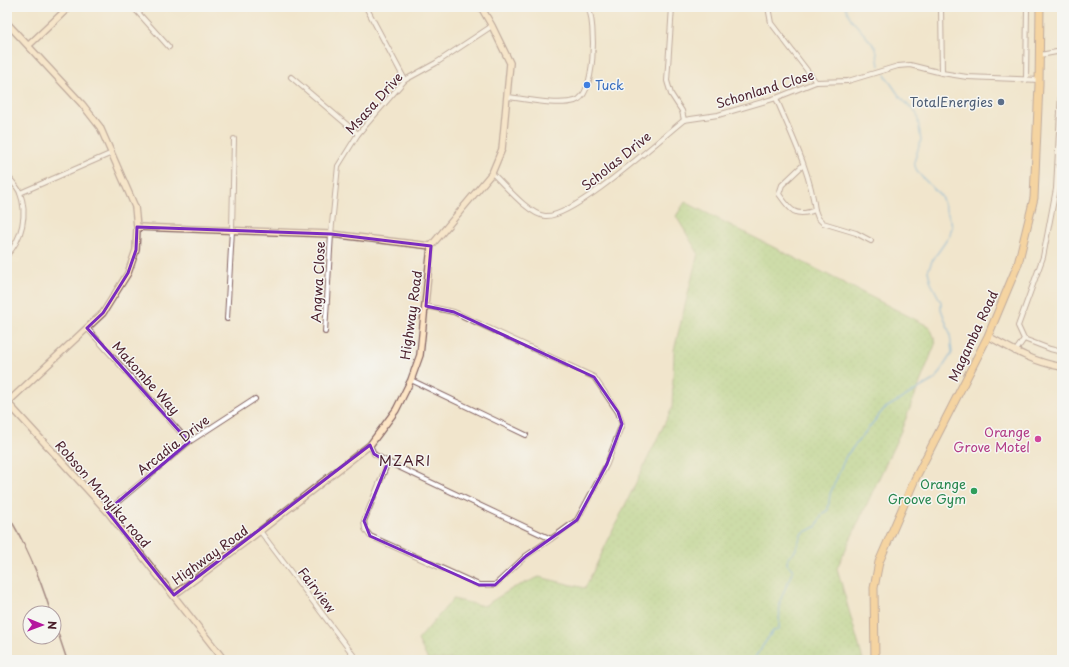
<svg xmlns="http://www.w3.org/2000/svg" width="1069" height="667" font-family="'Playpen Sans',sans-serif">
  <defs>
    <pattern id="grass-dots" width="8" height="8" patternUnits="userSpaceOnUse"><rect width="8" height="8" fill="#a3d07e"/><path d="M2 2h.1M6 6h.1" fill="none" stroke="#8eb26d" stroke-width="1.8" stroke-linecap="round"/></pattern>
  </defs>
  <rect width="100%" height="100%" fill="#f6f6f2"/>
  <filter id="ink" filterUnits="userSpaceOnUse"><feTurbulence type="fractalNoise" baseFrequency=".025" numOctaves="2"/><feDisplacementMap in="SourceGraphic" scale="8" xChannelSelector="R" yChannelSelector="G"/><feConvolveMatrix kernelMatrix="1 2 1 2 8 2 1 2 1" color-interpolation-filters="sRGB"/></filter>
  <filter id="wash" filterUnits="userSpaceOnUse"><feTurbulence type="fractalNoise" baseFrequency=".012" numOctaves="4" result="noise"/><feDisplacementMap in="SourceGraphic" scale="16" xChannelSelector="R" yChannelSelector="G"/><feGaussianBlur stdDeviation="0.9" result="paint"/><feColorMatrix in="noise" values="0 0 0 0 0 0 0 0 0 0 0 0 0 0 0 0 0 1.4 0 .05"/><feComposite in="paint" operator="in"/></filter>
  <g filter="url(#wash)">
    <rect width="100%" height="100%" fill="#f1e5cc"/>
    <polygon fill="url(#grass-dots)" stroke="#767854" points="685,202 930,327 936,342 901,431 837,568 863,660 428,660 418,640 453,599 484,606 513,588 539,577 585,588 672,408 674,350 698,253 676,216"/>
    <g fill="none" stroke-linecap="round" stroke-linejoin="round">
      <g stroke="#60a5d5" stroke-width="1.5">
        <polyline points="845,7 851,19 876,48 879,66"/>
        <polyline points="753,660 773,631 779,630 780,601 793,570 787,564 788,558 795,551 802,533 816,527 823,513 828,510 830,494 846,456 884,409 935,379 952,353 950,334 941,309 941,302 931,283 928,271 932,261 950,235 952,225 941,196 921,176 916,169 914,162 921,140 917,114 900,97 885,75"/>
      </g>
    </g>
  </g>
  <g filter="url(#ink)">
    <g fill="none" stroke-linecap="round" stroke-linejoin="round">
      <g stroke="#846463" stroke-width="6">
        <g id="street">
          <polyline points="133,7 169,47"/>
          <polyline points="366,7 405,80"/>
          <polyline points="672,7 667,81 671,94 682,111 684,120 718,115 776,98 816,82 848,81 898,66 910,65 942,73 967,77 1039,80"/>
          <polyline points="768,7 771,23 816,82"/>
          <polyline points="941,7 942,73"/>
          <polyline points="1040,55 1062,51"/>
          <polyline points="291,77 358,134"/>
          <polyline points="1026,80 1027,7"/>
          <path d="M508,97c18,2 49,9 67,4 21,-5 21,-78 13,-94"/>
          <path d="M776,98c15,36 34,73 39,112 -20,8 -25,0 -36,-16l3,-9 21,-20"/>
          <path d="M492,173c12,11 37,42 53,43 27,3 115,-77 139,-96"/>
          <path d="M7,175c4,6 11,12 13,18 8,21 2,46 -13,62"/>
          <polyline points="20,193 112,153"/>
          <polyline points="815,210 818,218 823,223 856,233 871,241"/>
          <polyline points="227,319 232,230 234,139"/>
          <polyline points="87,328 189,442"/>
          <polyline points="325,332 331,234 338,166 358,134 405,80 436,63 492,26"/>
          <polyline points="1024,339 1050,349 1062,352"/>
          <polyline points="1015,352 1024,339 1018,326 1043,257 1056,189 1062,73"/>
          <polyline points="411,380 526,435"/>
          <polyline points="370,445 374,454 388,462 551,539 577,520 607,464 622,424 618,412 594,377 454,312 426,306"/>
          <polyline points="388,462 364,521 365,529 370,536 479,585 495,585 526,556 551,539"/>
          <polyline points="107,511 189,442 255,399"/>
          <polyline points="260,531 357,660"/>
        </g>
      </g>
      <g stroke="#846463" stroke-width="8">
        <g id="secondary">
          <polyline points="7,23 82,104 100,127 135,207 137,227 136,250 128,273 103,313 7,403"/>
          <polyline points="29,45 69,7"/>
          <polyline points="137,227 331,234 431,246"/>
          <path d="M988,336c25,14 45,26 74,31"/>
          <polyline points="7,402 107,511 224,660"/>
          <polyline points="174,595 260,531 370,445 396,410 411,380 420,355 431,246 492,173 502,149 510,63 492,26 481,7"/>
        </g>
      </g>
      <g stroke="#846463" stroke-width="9">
        <polyline id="highway" points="875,660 874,588 879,562 915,479 988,336 1018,264 1034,198 1039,84 1040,7"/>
      </g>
      <use href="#street" stroke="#fff" stroke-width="4"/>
      <use href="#secondary" stroke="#fde5c5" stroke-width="5.5"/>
      <use href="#highway" stroke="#fabe6d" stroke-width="7"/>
      <g stroke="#4a1f2b" stroke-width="1.5">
        <path d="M7,514c20,31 33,64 44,99"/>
        <polyline points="54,621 67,660"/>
      </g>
    </g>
  </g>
  <path d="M0 0H1069V667H0ZM137,227l194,7 100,12 -5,60 28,6 140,65 24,35 4,12 -15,40 -30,56 -51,36 -31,29h-16l-109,-49 -6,-15 24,-59 -14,-8 -4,-9 -196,150 -67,-84 82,-69 -102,-114 16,-15 25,-40 8,-23z" fill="#f1e5cc" fill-opacity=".55" fill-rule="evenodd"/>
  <path fill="none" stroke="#7b2cbf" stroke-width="3" stroke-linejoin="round" d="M137,227l194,7 100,12 -5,60 28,6 140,65 24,35 4,12 -15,40 -30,56 -51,36 -31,29h-16l-109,-49 -6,-15 24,-59 -14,-8 -4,-9 -196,150 -67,-84 82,-69 -102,-114 16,-15 25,-40 8,-23z"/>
  <circle fill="#3f7fe0" stroke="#f6f6f2" stroke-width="1.5" cx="587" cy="85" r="4"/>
  <circle fill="#5c6f8a" stroke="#f6f6f2" stroke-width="1.5" cx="1001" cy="102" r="4"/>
  <circle fill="#d1479c" stroke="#f6f6f2" stroke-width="1.5" cx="1038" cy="439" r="4"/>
  <circle fill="#2e9e5b" stroke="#f6f6f2" stroke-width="1.5" cx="974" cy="491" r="4"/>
  <g text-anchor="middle" stroke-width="3" stroke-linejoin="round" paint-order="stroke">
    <g font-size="13" fill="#366cbe" stroke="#f6f6f2" text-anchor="start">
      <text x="595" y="90">Tuck</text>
    </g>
    <g font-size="13" fill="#4a1f2b" stroke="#f6f6f2">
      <text transform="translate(765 89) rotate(-17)" y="5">Schonland Close</text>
      <text transform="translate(374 103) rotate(-48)" y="5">Msasa Drive</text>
      <text transform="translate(616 161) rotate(-39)" y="5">Scholas Drive</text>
      <text transform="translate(318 282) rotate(-87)" y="5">Angwa Close</text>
      <text transform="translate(411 315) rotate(-82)" y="5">Highway Road</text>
      <text transform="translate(973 336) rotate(-65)" y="5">Magamba Road</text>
      <text transform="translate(146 378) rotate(48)" y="5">Makombe Way</text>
      <text transform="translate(173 445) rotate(-38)" y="5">Arcadia Drive</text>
      <text transform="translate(103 494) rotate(49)" y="5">Robson Manyika road</text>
      <text transform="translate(210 555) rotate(-36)" y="5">Highway Road</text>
      <text transform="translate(317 590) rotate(53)" y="5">Fairview</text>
    </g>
    <g font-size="13" fill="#4e5e75" stroke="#f6f6f2" text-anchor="end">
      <text x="993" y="107">TotalEnergies</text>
    </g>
    <g font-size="13" fill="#b23c85" stroke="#f6f6f2" text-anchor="end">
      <text x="1030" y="437">Orange<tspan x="1030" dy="15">Grove Motel</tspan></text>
    </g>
    <g font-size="13" fill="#27864d" stroke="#f6f6f2" text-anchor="end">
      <text x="966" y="489">Orange<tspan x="966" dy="15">Groove Gym</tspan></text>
    </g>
    <g font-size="14" letter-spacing="1" fill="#4a1f2b" stroke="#f6f6f2">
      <text x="405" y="466">MZARI</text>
    </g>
  </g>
  <rect width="1069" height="667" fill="none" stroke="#f6f6f2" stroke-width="24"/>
  <g transform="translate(42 625) rotate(91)"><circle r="19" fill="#f6f6f2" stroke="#b1a0a2"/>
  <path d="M0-3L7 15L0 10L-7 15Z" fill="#b5179e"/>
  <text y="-6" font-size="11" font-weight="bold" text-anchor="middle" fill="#4a1f2b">N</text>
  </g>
</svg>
